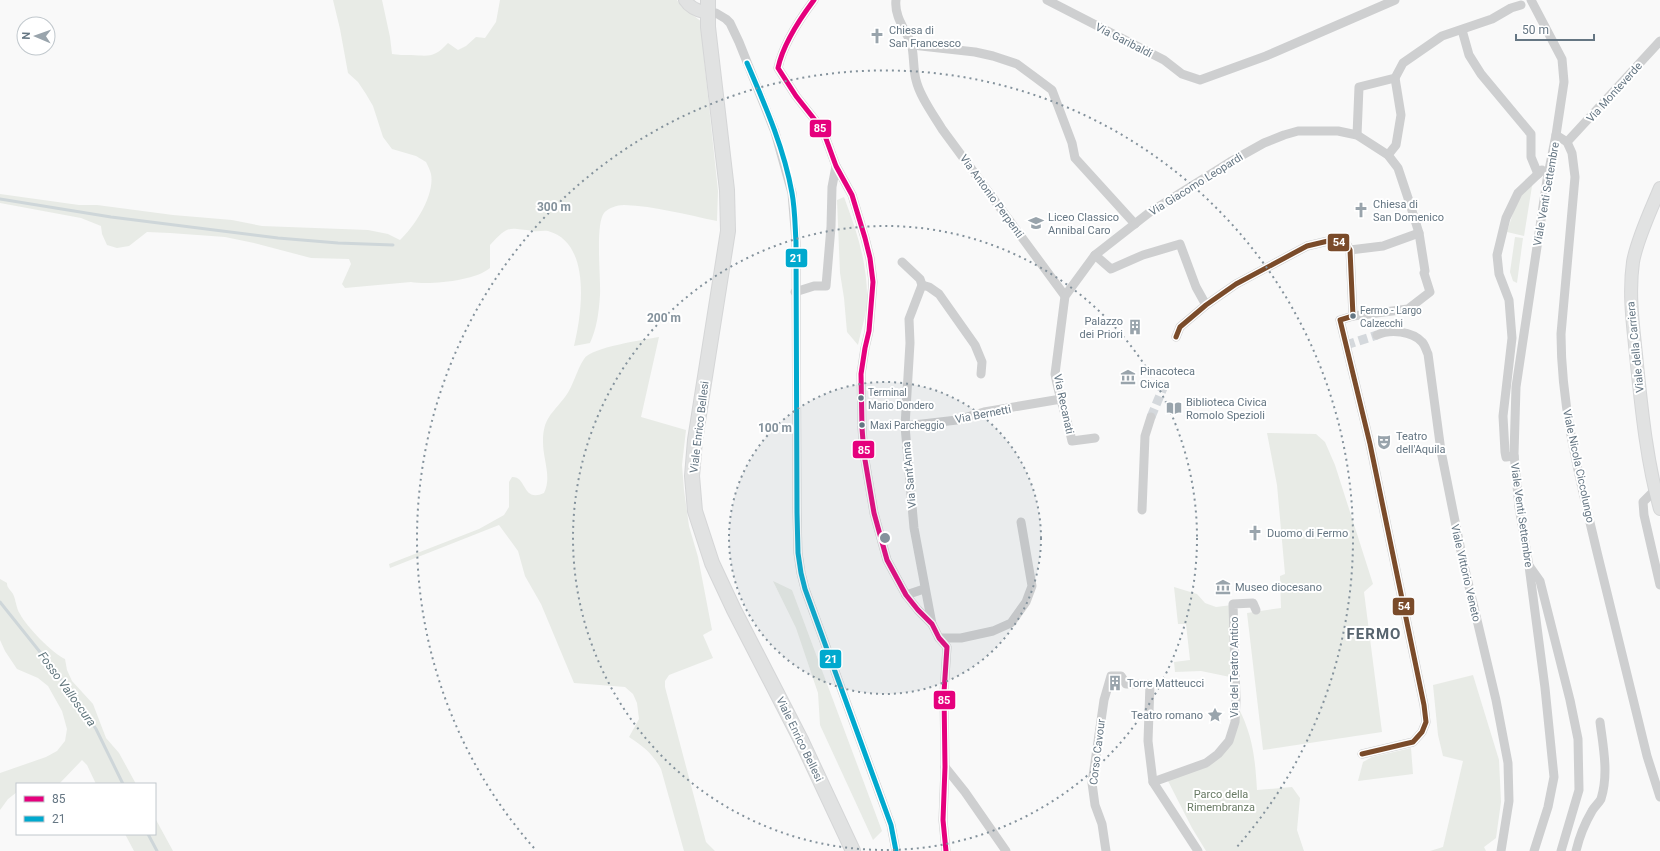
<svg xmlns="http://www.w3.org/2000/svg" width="1660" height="851" font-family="Roboto,sans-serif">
  <rect width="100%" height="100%" fill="#f9f9f9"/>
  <g fill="#e8ebe6">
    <path d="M333,0h49l8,37 2,17c6,1 12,1 19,1 18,1 23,3 37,-12l10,7 8,-4 10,-9 9,1 11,-16 4,-22h177l5,7 20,15 2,37 14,132 -1,30c-30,-6 -62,-15 -93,-16 -7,0 -16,3 -20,8 -9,12 -3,65 -4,82 -1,16 -3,33 -10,48l-16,3c8,-33 18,-103 -26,-115 -5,-1 -10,1 -15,0 -26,-3 -24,-6 -43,14v23c-15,13 -60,17 -79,14l-66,6 -3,-4 9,-20 -2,-5 -38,-1 -57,-15 -29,-6 -55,-4 -23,-1 -18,14 -12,2 -10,-3 -5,-11 -1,-8 -20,-8 -81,-15v-9l79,11h18l76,10 59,5 30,6 106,4 20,4 12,6c15,-14 35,-45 31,-66 -1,-4 -3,-8 -5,-12l-10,-6 -24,-7 -9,-12 -10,-31 -7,-12 -8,-12 -10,-9 -8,-44z"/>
    <polygon points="1533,180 1524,236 1507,232 1519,194"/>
    <path d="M844,197c13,35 24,67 23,105 -1,14 -6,29 -9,43l-11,-13 -3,-34 -4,-25 -3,-73z"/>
    <polygon points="1515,237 1523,238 1517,283 1513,281 1510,272"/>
    <path d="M659,337l-18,80 45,13 -4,35 2,25 5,36 9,31 14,73 -9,5 10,23 -44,17 -4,6v6l41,155 9,9h-31l-23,-82c-8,-15 -18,-23 -32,-32l10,-18 -2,-16 -4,-9 -8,-7 -51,-4 -33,-79 -16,-28 -7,-25 -19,-26 -109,43 -1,-4 90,-35 25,-14 5,-8v-25l3,-5c15,-1 10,26 32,16 8,-16 -1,-33 -1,-51 0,-24 9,-28 22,-45 9,-12 11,-26 19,-38 7,-12 60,-19 75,-22z"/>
    <polygon points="1267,433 1316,434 1325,442 1335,465 1373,584 1364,592 1382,732 1263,750 1247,613 1281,608 1280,576 1285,574 1277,485"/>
    <path d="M0,579l7,4c0,5 3,6 6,11 3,6 3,14 7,20 6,12 33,40 45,45l2,11 5,11 21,23 13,34 13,15 17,31h-40l-9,-19 -5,-5 -23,24h-42v8l-9,7 -8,11v-37l46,-16 11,-6 8,-10 2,-12 -5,-18 -14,-25 -10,-8 -21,-9 -12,-18 -5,-11z"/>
    <polygon points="773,581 792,590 882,831 873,840 820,725 818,693 796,628"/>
    <polygon points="1174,587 1197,594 1205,603 1216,607 1232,605 1235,678 1201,671 1175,672 1174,662 1190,660 1186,624 1178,624"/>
    <polygon points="1473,675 1499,760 1501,802 1496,838 1484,847 1486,851 1430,851 1443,847 1463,761 1443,756 1438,735 1433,685"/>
    <path d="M1238,707c15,29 17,51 19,83l35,-3 8,11 -3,32 7,21h-98l-14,-23 -24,-47 51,-26z"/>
    <polygon points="1411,748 1413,774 1358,781 1363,762 1372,757"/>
    <polygon points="155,818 173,851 134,851 125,834 155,834"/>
  </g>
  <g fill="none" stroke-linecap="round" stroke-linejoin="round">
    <g stroke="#ced6d9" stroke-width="3">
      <polyline points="0,199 111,217 278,238 338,243 393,245"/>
      <polyline points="0,602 56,672 96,729 123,784"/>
      <polyline points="148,834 157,851"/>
    </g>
    <g stroke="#d4d8dc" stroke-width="9" stroke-dasharray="9 4.5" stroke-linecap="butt">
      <polyline points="1346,345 1377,335"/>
      <polyline points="1151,417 1163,388"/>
    </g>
    <g stroke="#d5d6d7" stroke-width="14">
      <g id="secondary">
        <path d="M685,0c5,8 13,11 22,13"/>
        <path d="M1660,188c-9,22 -23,51 -27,74 -5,35 1,69 4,103 5,48 10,97 23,144"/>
      </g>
    </g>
    <g stroke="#d5d6d7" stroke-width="16">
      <polyline id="primary" points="708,0 708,27 727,190 728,231 695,440 692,476 695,511 712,563 734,610 801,740 853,851"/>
    </g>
    <g stroke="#cecfd0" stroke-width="9">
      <path d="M814,0c-15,20 -31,44 -36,68l18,28 19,24 10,16 11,30 16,29 13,43 5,20 3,24 -4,49 -4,17 -4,26 1,54 2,26 10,59 13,47 19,35 12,15 14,14 7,14 8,9 -3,45 1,75 -2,53 3,31"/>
      <path d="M896,0c-2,16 9,29 15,43 3,7 2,27 5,37 4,17 17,34 26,49l123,167"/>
      <polyline points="1047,0 1164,60 1182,74 1200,80 1266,56 1395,0"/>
      <polyline points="1531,0 1562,59 1564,82 1556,135 1547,180 1516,387 1514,454 1519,507 1529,566 1545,688 1554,777 1548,807 1534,851"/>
      <polyline points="716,13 726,19 730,23 739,42 775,132 792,193 796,242 797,513 798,553 801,573 805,589 891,825 896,851"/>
      <polyline points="1462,30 1469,55 1481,74 1531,134 1531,157 1538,174 1542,170"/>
      <polyline points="912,45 975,52 993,56 1017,64 1036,78 1052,90 1072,143 1075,158 1135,224"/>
      <polyline points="1357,135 1359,87 1395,78 1403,63 1442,36 1492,19 1511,8 1521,5"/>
      <path d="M1556,135l11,7 5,11 3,24 -14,157c0,74 19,146 36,218 17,68 33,136 50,204l13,41"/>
      <polyline points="1567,142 1660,41"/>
      <polyline points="1388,155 1396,145 1401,115 1395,78"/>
      <polyline points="1350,250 1383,246 1419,233"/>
      <polyline points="1095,255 1111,269 1143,255 1180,244 1196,287 1206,305"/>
      <polyline points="902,262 920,279 922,285 909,319 910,343 905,426 914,528 932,624"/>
      <polyline points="922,285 929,287 939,294 975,345 982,362 981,374"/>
      <polyline points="795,292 814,286 826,286 831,227 832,187 836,166"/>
      <path d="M1377,335c13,-6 35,-4 45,7 3,3 4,8 6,12l13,97 22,110 33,139 12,63 1,38 -8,50"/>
      <polyline points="1176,337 1180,327 1206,305 1236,284 1307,246 1328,241 1346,243 1350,250 1353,316 1340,320 1370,444 1424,705 1426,722 1422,732 1413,742 1362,754"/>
      <polyline points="905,426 957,420 984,412 1061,399"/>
      <path d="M1095,438l-23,3c-5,-23 -13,-44 -17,-67l10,-78 30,-41 55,-43 80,-50 34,-19 20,-8 14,-4h40l19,4 31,20 10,13 11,33 10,32 6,38 -1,2 6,19 -22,17 -55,7"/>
      <polyline points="1514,456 1506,457 1505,452 1503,416 1512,338 1509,300 1499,274 1497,255 1506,218 1518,193 1538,174"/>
      <polyline points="1655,490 1643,502 1644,515 1660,585"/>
      <polyline points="1142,510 1145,436 1151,417"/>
      <polyline points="1530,567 1540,581 1570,700 1578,739 1579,790 1561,851"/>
      <polyline points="906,595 924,589"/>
      <polyline points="939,638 961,638 993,631 1011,623 1026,602 1032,586 1021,522"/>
      <polyline points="945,767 965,792 1006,851"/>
      <polyline points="1153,782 1206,763 1218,754 1229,741 1235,722 1236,700 1233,604 1253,603 1256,610"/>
      <polyline points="1106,851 1102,824 1095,805 1092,783 1104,700 1111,676 1121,676 1126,684 1150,684 1148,741 1153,782 1198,851"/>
      <path d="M1576,851c3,-13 9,-28 16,-40 2,-4 7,-8 9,-12 8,-25 2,-53 -1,-77"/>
    </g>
    <use href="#secondary" stroke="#e1e2e2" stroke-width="12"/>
    <use href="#primary" stroke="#e1e2e2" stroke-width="14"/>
    <g stroke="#fff" stroke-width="8">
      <path id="bus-1" d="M814,0c-15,20 -31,44 -36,68l18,28 19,24 10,16 11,30 16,29 13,43 5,20 3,24 -4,49 -4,17 -4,26 1,54 2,26 10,59 13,47 19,35 12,15 14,14 7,14 8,9 -3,45 1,75 -2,53 3,31"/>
    </g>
    <g stroke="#fff" stroke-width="8">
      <path id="bus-2" d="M747,63c18,42 37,85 45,130 3,16 3,33 4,49l1,271 1,40 3,20 4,16 86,236 5,26"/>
    </g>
    <g stroke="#fff" stroke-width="8">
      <polyline id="bus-3" points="1176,337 1180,327 1206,305 1236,284 1307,246 1328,241 1346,243 1350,250 1353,316 1340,320 1370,444 1424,705 1426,722 1422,732 1413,742 1362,754"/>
    </g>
    <use href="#bus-1" stroke="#e5007d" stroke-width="5"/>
    <use href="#bus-2" stroke="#00a9ce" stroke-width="5"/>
    <use href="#bus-3" stroke="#7a4b2a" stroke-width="5"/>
  </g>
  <circle cx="885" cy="538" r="156" fill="#84929c" fill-opacity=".12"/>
  <g fill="none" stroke="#84929c" stroke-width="2" stroke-dasharray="2 4">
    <circle cx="885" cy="538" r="156"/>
    <circle cx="885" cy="538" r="312"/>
    <path d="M534 848A468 468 0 1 1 1236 848"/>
  </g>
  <defs>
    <g id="church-bare" transform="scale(1.2)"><path d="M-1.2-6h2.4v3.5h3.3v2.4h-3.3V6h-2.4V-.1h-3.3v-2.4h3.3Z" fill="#99a4ac" stroke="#fff" stroke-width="2.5" paint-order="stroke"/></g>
    <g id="school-bare" transform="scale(1.2)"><path d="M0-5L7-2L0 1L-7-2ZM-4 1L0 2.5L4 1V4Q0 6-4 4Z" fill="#99a4ac" stroke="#fff" stroke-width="2.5" paint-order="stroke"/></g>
    <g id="building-bare" transform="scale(1.2)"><path d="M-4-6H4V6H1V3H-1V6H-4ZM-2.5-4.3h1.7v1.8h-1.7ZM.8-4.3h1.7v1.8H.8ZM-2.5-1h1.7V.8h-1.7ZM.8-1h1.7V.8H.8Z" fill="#99a4ac" stroke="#fff" stroke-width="2.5" paint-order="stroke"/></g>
    <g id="museum-bare" transform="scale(1.2)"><path d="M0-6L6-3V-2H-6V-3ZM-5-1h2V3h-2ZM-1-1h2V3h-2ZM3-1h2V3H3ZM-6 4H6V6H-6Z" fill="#99a4ac" stroke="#fff" stroke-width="2.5" paint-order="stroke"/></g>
    <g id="library-bare" transform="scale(1.2)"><path d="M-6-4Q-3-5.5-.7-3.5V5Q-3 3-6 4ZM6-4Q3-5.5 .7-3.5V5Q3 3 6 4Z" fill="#99a4ac" stroke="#fff" stroke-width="2.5" paint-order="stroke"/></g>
    <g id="theatre-bare" transform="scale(1.2)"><path d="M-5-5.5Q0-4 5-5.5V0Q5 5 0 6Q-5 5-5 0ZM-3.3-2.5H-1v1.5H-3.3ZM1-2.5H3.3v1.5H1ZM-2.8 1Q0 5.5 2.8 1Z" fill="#99a4ac" stroke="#fff" stroke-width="2.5" paint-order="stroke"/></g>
    <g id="sight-bare" transform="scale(1.2)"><path d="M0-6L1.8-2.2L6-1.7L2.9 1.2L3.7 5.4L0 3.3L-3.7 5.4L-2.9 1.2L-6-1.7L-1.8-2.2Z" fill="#99a4ac" stroke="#fff" stroke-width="2.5" paint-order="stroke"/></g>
  </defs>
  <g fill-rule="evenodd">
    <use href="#church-bare" x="877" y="36"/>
    <use href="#church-bare" x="1361" y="210"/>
    <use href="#school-bare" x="1036" y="223"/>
    <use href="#building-bare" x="1135" y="327"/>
    <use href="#museum-bare" x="1128" y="377"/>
    <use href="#library-bare" x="1174" y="408"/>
    <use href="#theatre-bare" x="1384" y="442"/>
    <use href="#church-bare" x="1255" y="533"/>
    <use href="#museum-bare" x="1223" y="587"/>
    <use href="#building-bare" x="1115" y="683"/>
    <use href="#sight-bare" x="1215" y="715"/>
  </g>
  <g fill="#657683" stroke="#fff" stroke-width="1.5">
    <circle cx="1353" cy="316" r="3.5"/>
    <circle cx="861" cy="398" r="3.5"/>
    <circle cx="862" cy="425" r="3.5"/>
  </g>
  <g text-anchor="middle" stroke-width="4" stroke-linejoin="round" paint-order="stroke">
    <g font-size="10" fill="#657683" stroke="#fff" text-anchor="start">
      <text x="1360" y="314">Fermo - Largo<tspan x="1360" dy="13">Calzecchi</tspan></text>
      <text x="868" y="396">Terminal<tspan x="868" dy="13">Mario Dondero</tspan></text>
      <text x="870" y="429">Maxi Parcheggio</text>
    </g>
    <g font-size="11" fill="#657683" stroke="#fff" text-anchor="start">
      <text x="889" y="34">Chiesa di<tspan x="889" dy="13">San Francesco</tspan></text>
      <text x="1373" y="208">Chiesa di<tspan x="1373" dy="13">San Domenico</tspan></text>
      <text x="1048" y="221">Liceo Classico<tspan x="1048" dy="13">Annibal Caro</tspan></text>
      <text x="1123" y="325" text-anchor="end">Palazzo<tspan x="1123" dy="13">dei Priori</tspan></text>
      <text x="1140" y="375">Pinacoteca<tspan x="1140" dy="13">Civica</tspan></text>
      <text x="1186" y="406">Biblioteca Civica<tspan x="1186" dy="13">Romolo Spezioli</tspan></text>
      <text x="1396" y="440">Teatro<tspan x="1396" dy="13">dell'Aquila</tspan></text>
      <text x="1267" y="537">Duomo di Fermo</text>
      <text x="1235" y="591">Museo diocesano</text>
      <text x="1127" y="687">Torre Matteucci</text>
      <text x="1203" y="719" text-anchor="end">Teatro romano</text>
    </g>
    <g font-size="11" fill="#657683" stroke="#fff">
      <text transform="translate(1124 40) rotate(27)" y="4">Via Garibaldi</text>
      <text transform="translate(1614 92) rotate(-48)" y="4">Via Monteverde</text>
      <text transform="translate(1196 184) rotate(-32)" y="4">Via Giacomo Leopardi</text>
      <text transform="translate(1546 194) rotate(-80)" y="4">Viale Venti Settembre</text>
      <text transform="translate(992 196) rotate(54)" y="4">Via Antonio Perpenti</text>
      <text transform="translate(1635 347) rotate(-96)" y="4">Viale della Carriera</text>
      <text transform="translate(1064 404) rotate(78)" y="4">Via Recanati</text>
      <text transform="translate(983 414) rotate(-11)" y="4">Via Bernetti</text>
      <text transform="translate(699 427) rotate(-83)" y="4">Viale Enrico Bellesi</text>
      <text transform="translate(1579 466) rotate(78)" y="4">Viale Nicola Ciccolungo</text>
      <text transform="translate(909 475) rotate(-95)" y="4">Via Sant'Anna</text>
      <text transform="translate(1522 515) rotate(82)" y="4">Viale Venti Settembre</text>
      <text transform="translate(1466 573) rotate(77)" y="4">Viale Vittorio Veneto</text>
      <text transform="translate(1234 667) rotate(-90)" y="4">Via del Teatro Antico</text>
      <text transform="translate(800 739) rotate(64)" y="4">Viale Enrico Bellesi</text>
      <text transform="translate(1097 752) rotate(-83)" y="4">Corso Cavour</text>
    </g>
    <g font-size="11" fill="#687a64" stroke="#fff">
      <text x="1221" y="798">Parco della<tspan x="1221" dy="13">Rimembranza</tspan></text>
    </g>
    <g font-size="12" font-style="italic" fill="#60757c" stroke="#fff">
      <text transform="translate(67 689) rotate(54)" y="4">Fosso Valloscura</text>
    </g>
    <g font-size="15" font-weight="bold" letter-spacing="1" fill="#57646e" stroke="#fff">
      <text x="1374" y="639">FERMO</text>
    </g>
  </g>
  <circle cx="885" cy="538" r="6" fill="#84929c" stroke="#fff" stroke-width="2"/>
  <g font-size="12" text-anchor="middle" font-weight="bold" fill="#84929c" stroke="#fff" stroke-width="4" stroke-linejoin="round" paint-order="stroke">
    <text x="554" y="211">300 m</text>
    <text x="664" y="322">200 m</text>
    <text x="775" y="432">100 m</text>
  </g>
  <g stroke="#fff" stroke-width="1.5">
    <rect x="809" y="119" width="23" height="19" rx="4" fill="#e5007d"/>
    <rect x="1327" y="233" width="23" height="19" rx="4" fill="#7a4b2a"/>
    <rect x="785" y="248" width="23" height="20" rx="4" fill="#00a9ce"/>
    <rect x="852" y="440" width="23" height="19" rx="4" fill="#e5007d"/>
    <rect x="1392" y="597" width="23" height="19" rx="4" fill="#7a4b2a"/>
    <rect x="819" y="649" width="23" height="20" rx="4" fill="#00a9ce"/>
    <rect x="933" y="690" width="23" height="20" rx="4" fill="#e5007d"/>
  </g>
  <g font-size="11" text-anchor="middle" font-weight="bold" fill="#fff">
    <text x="820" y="132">85</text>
    <text x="1339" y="246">54</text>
    <text x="796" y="262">21</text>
    <text x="864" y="454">85</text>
    <text x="1404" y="610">54</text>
    <text x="831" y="663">21</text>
    <text x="944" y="704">85</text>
  </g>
  <rect x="16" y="783" width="140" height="52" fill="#ffffff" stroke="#c1c8cd"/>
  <rect x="24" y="796" width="20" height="6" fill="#e5007d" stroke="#c1c8cd"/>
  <text x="52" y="803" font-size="12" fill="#657683">85</text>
  <rect x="24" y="816" width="20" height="6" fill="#00a9ce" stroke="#c1c8cd"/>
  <text x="52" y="823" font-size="12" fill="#657683">21</text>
  <g transform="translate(36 36) rotate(272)"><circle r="19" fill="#ffffff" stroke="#c1c8cd"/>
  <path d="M0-3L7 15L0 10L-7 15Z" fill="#99a4ac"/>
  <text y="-6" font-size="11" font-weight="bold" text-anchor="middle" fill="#657683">N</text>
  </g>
  <path d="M1516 34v6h78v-6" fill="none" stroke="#657683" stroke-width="2"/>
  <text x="1522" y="34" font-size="12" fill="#657683" stroke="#ffffff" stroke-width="3" paint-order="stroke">50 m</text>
</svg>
